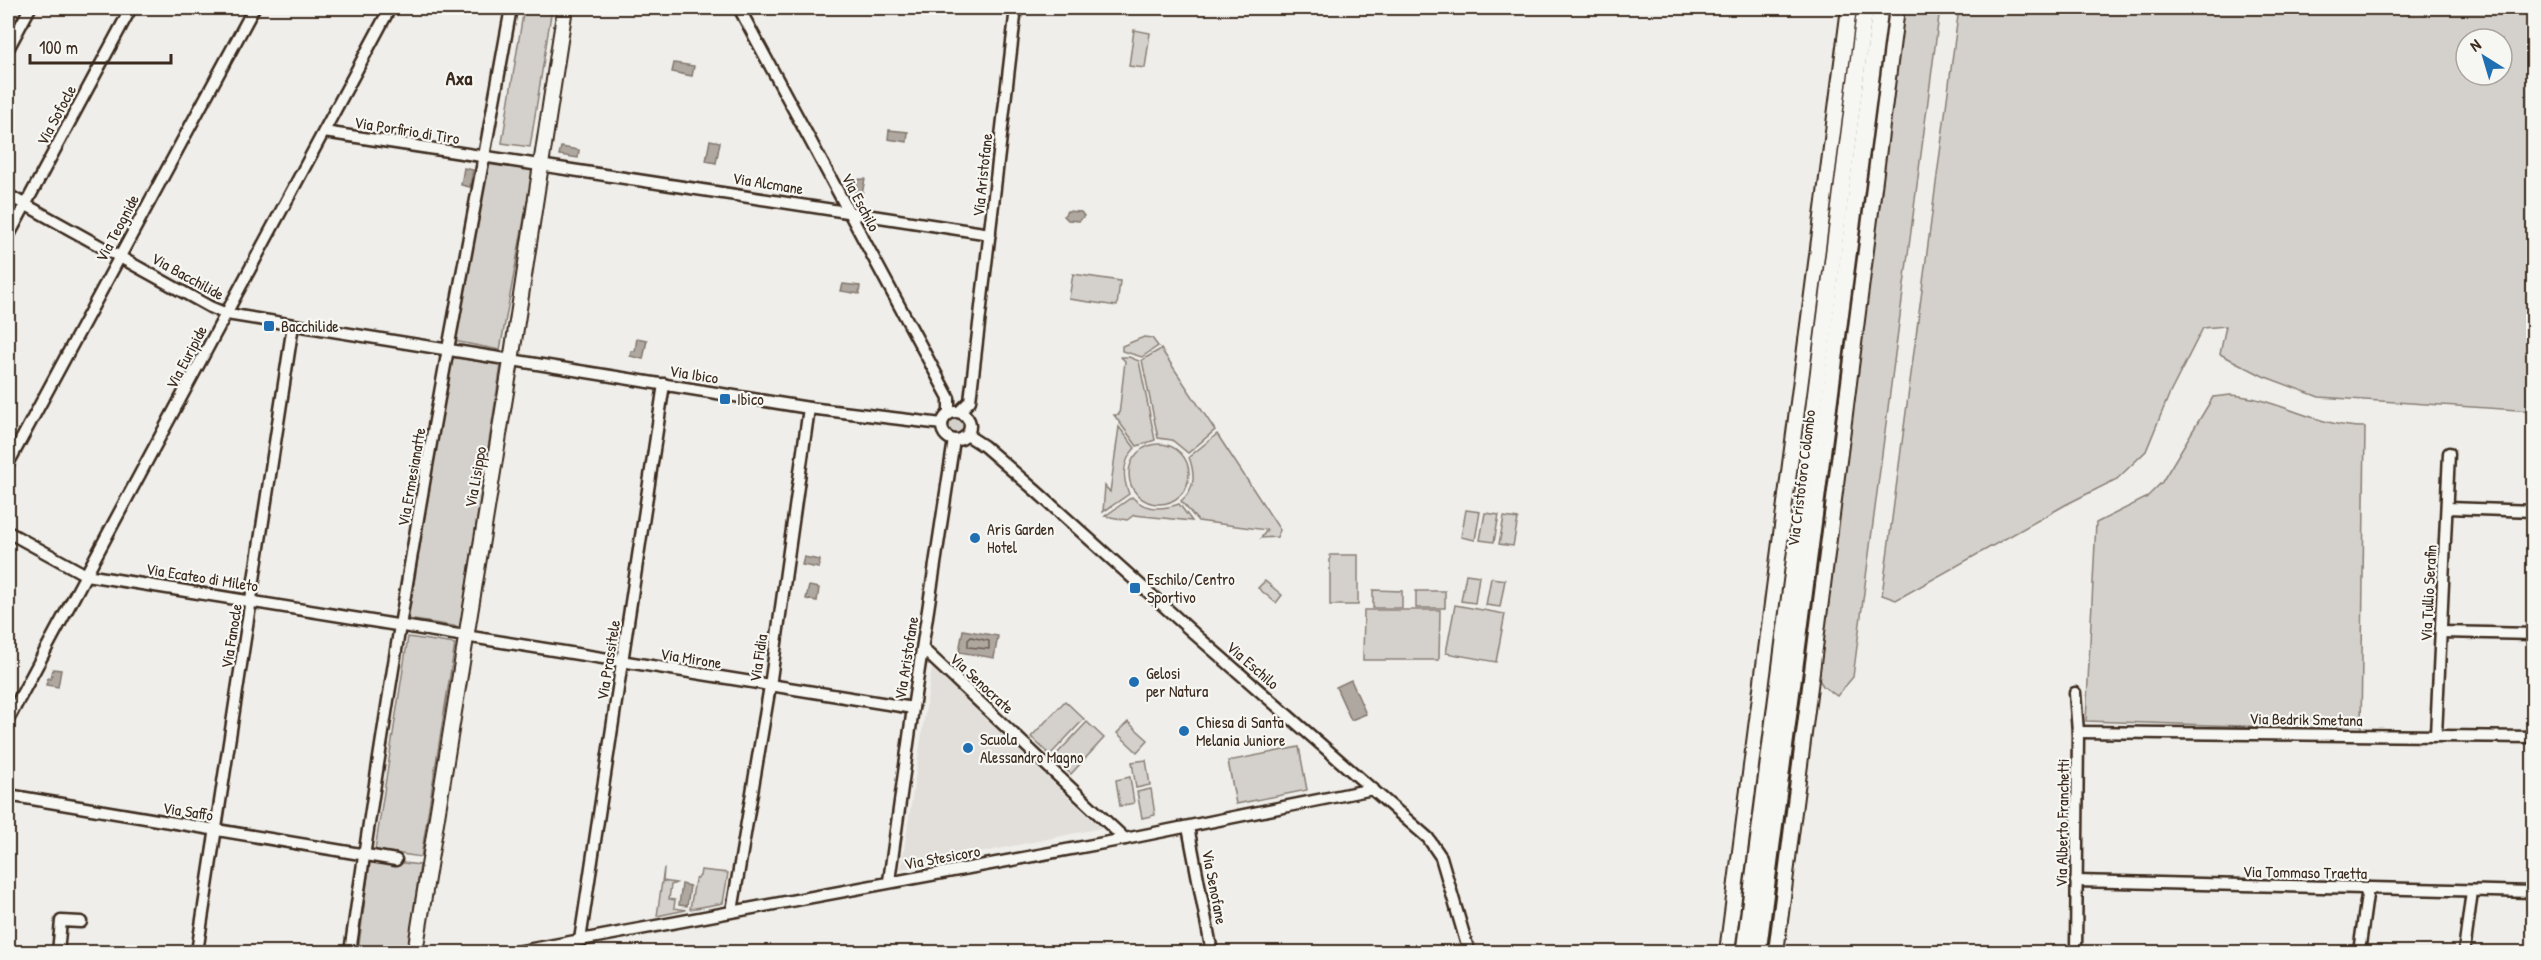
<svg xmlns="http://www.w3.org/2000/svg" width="2541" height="960" font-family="'Patrick Hand',sans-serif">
  <rect width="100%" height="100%" fill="#efeeea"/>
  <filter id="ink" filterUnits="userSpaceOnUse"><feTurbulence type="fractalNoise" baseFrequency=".0167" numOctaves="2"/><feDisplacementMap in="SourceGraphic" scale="12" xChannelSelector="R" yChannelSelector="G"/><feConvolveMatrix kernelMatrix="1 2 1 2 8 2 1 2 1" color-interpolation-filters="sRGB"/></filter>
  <g filter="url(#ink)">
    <polygon fill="#e2dfdb" points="932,668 1101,828 901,869"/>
    <g fill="#d4d1cc" stroke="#887e75" stroke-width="1.5" fill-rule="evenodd">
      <polygon points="524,8 552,8 530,147 502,143"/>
      <polygon points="1904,8 1940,8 1853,677 1837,696 1823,686 1816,675"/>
      <path d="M1959,8h574v403l-214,-14 -56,-21 -43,-22 6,-28 -23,2 -34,67 -23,56 -29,28 -50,25 -171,96 -14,-5zM2466,39h36v36h-36z"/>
      <polygon points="1134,30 1150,33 1145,68 1129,66"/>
      <polygon points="488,162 533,170 500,350 454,341"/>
      <polygon points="1073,274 1120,281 1117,306 1069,299"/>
      <polygon points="1144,337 1152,338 1158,346 1142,357 1122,351 1122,346"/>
      <polygon points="1161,349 1215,430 1188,453 1172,440 1158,438 1142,360"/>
      <polygon points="450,357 501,365 460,627 408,619"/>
      <polygon points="1121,357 1129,357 1139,361 1155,440 1137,446 1114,415 1119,415 1125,361"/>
      <path d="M2231,395c46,3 88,33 134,32l-4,303 -275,-9 10,-198 50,-25 16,-16 51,-85z"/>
      <circle cx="956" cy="427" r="10"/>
      <path d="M1119,427l16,21c-13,14 -13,29 -6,46l-26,18 2,-26 5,6z"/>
      <path d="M1217,434l63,96 -3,7 -16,1 6,-8 -69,-9 -17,-20c15,-13 14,-27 8,-44z"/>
      <circle cx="1159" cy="474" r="30"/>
      <path d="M1132,497c13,14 30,13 47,7l13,17 -58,-6 -7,5 -22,-4z"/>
      <polygon points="1466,510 1480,512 1475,540 1461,537"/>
      <polygon points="1485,513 1499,515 1494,542 1480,540"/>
      <polygon points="1504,517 1518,519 1513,546 1499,544"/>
      <rect x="1330" y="555" width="28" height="50"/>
      <polygon points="1466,574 1479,576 1475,603 1461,601"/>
      <polygon points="1491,578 1505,580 1500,607 1486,605"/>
      <polygon points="1265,581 1282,595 1276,603 1258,588"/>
      <polygon points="1373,590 1402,591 1402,608 1373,608"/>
      <rect x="1416" y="591" width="29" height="17"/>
      <polygon points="1455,605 1505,614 1496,662 1446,653"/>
      <polygon points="1364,610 1440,610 1439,660 1363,660"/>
      <polygon points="408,637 455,644 421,857 375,850"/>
      <polygon points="1065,701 1084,719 1050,755 1031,737"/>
      <polygon points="1087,722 1104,738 1071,774 1053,758"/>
      <polygon points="1128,722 1148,740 1137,752 1117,733"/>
      <polygon points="1299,747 1307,790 1236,804 1228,761"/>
      <polygon points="1146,760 1150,785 1136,788 1132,762"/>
      <polygon points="1130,777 1134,803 1120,806 1116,780"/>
      <polygon points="1151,789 1155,815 1142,818 1137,792"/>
      <polygon points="370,859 420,865 408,952 358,952"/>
      <polygon points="664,868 663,881 676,883 671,885 669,899 675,900 674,908 686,910 657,916"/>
      <polygon points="701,870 728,873 723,903 690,909 695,880 700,876"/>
    </g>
    <g fill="#afa8a1" stroke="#81766d" stroke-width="1.5">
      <polygon points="674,63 694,66 692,76 672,72"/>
      <polygon points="889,130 908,132 907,142 888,139"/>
      <polygon points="710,140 720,142 716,163 706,161"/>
      <polygon points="561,147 579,150 578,158 559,155"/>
      <polygon points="464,168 473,170 470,187 461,185"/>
      <polygon points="865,179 862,194 856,194 850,180"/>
      <polygon points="1067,211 1081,212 1084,216 1079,221 1068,220 1064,216"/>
      <polygon points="843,284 860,286 859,294 841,291"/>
      <polygon points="637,338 647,340 643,359 630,356 631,351 635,351"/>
      <polygon points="804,557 820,560 819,568 802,565"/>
      <polygon points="809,586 819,588 817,601 806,599"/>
      <polygon points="963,630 998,636 994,658 959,652"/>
      <polygon points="53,669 61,670 58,687 46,685 48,678 51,679"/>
      <polygon points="1351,680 1366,714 1351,720 1336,687"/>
      <polygon points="682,884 690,886 687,906 679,905"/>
    </g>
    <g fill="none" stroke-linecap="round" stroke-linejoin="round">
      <polygon stroke="#695c52" stroke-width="1.5" points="971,637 989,641 989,649 968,647 968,640"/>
      <g stroke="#3b2a1e" stroke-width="15">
        <g id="street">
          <polyline points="739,8 949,398 949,413"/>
          <polyline points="8,49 30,8"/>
          <polyline points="324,132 990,234"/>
          <polyline points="8,195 210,307 227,314 809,408 942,424"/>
          <polyline points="8,237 131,8"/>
          <circle cx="956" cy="426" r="14"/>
          <polyline points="959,412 970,401 1016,8"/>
          <polyline points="967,435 984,446 1036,491 1198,637 1428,838 1441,857 1469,952"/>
          <polyline points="8,464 254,8"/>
          <polyline points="2448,508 2534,511"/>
          <polyline points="8,532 86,575 913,708"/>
          <polyline points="2441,632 2534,634"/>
          <polyline points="923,649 1125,839"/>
          <polyline points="2075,693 2078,732 2076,952"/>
          <polyline points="8,720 390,8"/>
          <polyline points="2078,732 2534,737"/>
          <polyline points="2436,735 2449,453"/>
          <polyline points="8,795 396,860"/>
          <polyline points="1188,827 1212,952"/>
          <polyline points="889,881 913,708 954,440"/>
          <polyline points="2076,881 2534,892"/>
          <polyline points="732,911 770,686 809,408"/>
          <polyline points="580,940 664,384"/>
          <polyline points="58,952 61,921 81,922"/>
          <polyline points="197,952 293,325"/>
          <path d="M350,952c29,-201 61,-403 98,-603 21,-114 43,-227 63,-341"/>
          <polyline points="516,952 1125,839 1373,789"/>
          <polyline points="2359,952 2368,888"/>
          <polyline points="2464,952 2472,891"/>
        </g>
      </g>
      <g stroke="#3b2a1e" stroke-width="18">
        <g id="secondary">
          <polyline points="415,952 511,361 565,8"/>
          <polyline points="1727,952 1849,8"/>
          <polyline points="1776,952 1897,8"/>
        </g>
      </g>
      <g stroke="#3b2a1e" stroke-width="20">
        <g id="primary">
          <polyline points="1744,952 1865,8"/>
          <polyline points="1758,952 1880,8"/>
        </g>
      </g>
      <use href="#street" stroke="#f6f6f2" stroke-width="10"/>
      <use href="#secondary" stroke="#f6f6f2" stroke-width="14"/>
      <use href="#primary" stroke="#f6f6f2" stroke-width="15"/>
    </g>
  </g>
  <g fill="#1f6fb2" stroke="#f6f6f2" stroke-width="2">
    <rect x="263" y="320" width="12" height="12" rx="3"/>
    <rect x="719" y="393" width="12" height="12" rx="3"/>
    <circle cx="975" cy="538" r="6"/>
    <rect x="1129" y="582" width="12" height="12" rx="3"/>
    <circle cx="1134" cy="682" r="6"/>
    <circle cx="1184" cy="731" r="6"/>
    <circle cx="968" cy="748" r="6"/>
  </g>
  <g text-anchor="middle" stroke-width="4.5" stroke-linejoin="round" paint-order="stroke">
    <g font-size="16" fill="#3b2a1e" stroke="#f6f6f2">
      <text transform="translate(56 115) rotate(-62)" y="6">Via Sofocle</text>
      <text transform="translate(407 130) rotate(9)" y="6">Via Porfirio di Tiro</text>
      <text transform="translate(982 175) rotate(-84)" y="6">Via Aristofane</text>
      <text transform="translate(768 183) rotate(9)" y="6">Via Alcmane</text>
      <text transform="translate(861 202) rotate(62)" y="6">Via Eschilo</text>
      <text transform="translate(117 228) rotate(-62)" y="6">Via Teognide</text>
      <text transform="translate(188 276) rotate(29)" y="6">Via Bacchilide</text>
      <text transform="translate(186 357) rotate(-62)" y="6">Via Euripide</text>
      <text transform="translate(694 374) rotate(9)" y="6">Via Ibico</text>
      <text transform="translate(411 477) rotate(-80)" y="6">Via Ermesianatte</text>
      <text transform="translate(475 477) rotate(-80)" y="6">Via Lisippo</text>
      <text transform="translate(1801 478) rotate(-83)" y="6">Via Cristoforo Colombo</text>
      <text transform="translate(202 577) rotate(9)" y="6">Via Ecateo di Mileto</text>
      <text transform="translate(2428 593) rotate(-87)" y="6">Via Tullio Serafin</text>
      <text transform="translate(231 636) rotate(-81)" y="6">Via Fanocle</text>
      <text transform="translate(691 658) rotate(9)" y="6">Via Mirone</text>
      <text transform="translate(758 658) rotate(-82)" y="6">Via Fidia</text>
      <text transform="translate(906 658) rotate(-81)" y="6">Via Aristofane</text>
      <text transform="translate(608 660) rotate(-81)" y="6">Via Prassitele</text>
      <text transform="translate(1253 665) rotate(41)" y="6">Via Eschilo</text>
      <text transform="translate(982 683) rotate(43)" y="6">Via Senocrate</text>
      <text transform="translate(2306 719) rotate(1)" y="6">Via Bedrik Smetana</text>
      <text transform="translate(188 811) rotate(9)" y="6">Via Saffo</text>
      <text transform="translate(2062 823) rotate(-89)" y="6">Via Alberto Franchetti</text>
      <text transform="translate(942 857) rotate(-10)" y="6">Via Stesicoro</text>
      <text transform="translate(2305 872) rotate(1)" y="6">Via Tommaso Traetta</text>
      <text transform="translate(1215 887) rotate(79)" y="6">Via Senofane</text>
    </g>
    <g font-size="16" fill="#3b2a1e" stroke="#f6f6f2" text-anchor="start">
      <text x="281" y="332">Bacchilide</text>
      <text x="737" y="405">Ibico</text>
      <text x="987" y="535">Aris Garden<tspan x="987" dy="18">Hotel</tspan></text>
      <text x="1147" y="585">Eschilo/Centro<tspan x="1147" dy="18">Sportivo</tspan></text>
      <text x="1146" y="679">Gelosi<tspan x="1146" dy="18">per Natura</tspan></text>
      <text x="1196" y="728">Chiesa di Santa<tspan x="1196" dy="18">Melania Juniore</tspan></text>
      <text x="980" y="745">Scuola<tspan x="980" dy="18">Alessandro Magno</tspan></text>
    </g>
    <g font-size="20" font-weight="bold" fill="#3b2a1e" stroke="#f6f6f2">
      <text x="459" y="85">Axa</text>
    </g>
  </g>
  <rect width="2541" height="960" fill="none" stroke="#f6f6f2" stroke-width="30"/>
  <rect x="15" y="15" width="2511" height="930" fill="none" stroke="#3b2a1e" stroke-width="2" filter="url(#ink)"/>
  <g transform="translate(2484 57) rotate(323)"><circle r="28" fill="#f6f6f2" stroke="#aba49d" stroke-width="1.5"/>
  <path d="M0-4.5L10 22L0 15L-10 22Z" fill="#1f6fb2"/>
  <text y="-9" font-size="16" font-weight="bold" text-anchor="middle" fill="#3b2a1e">N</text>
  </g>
  <path d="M30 54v9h141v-9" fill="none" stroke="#3b2a1e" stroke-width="3"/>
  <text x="39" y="54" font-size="18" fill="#3b2a1e" stroke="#f6f6f2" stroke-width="4.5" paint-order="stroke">100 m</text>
</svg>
